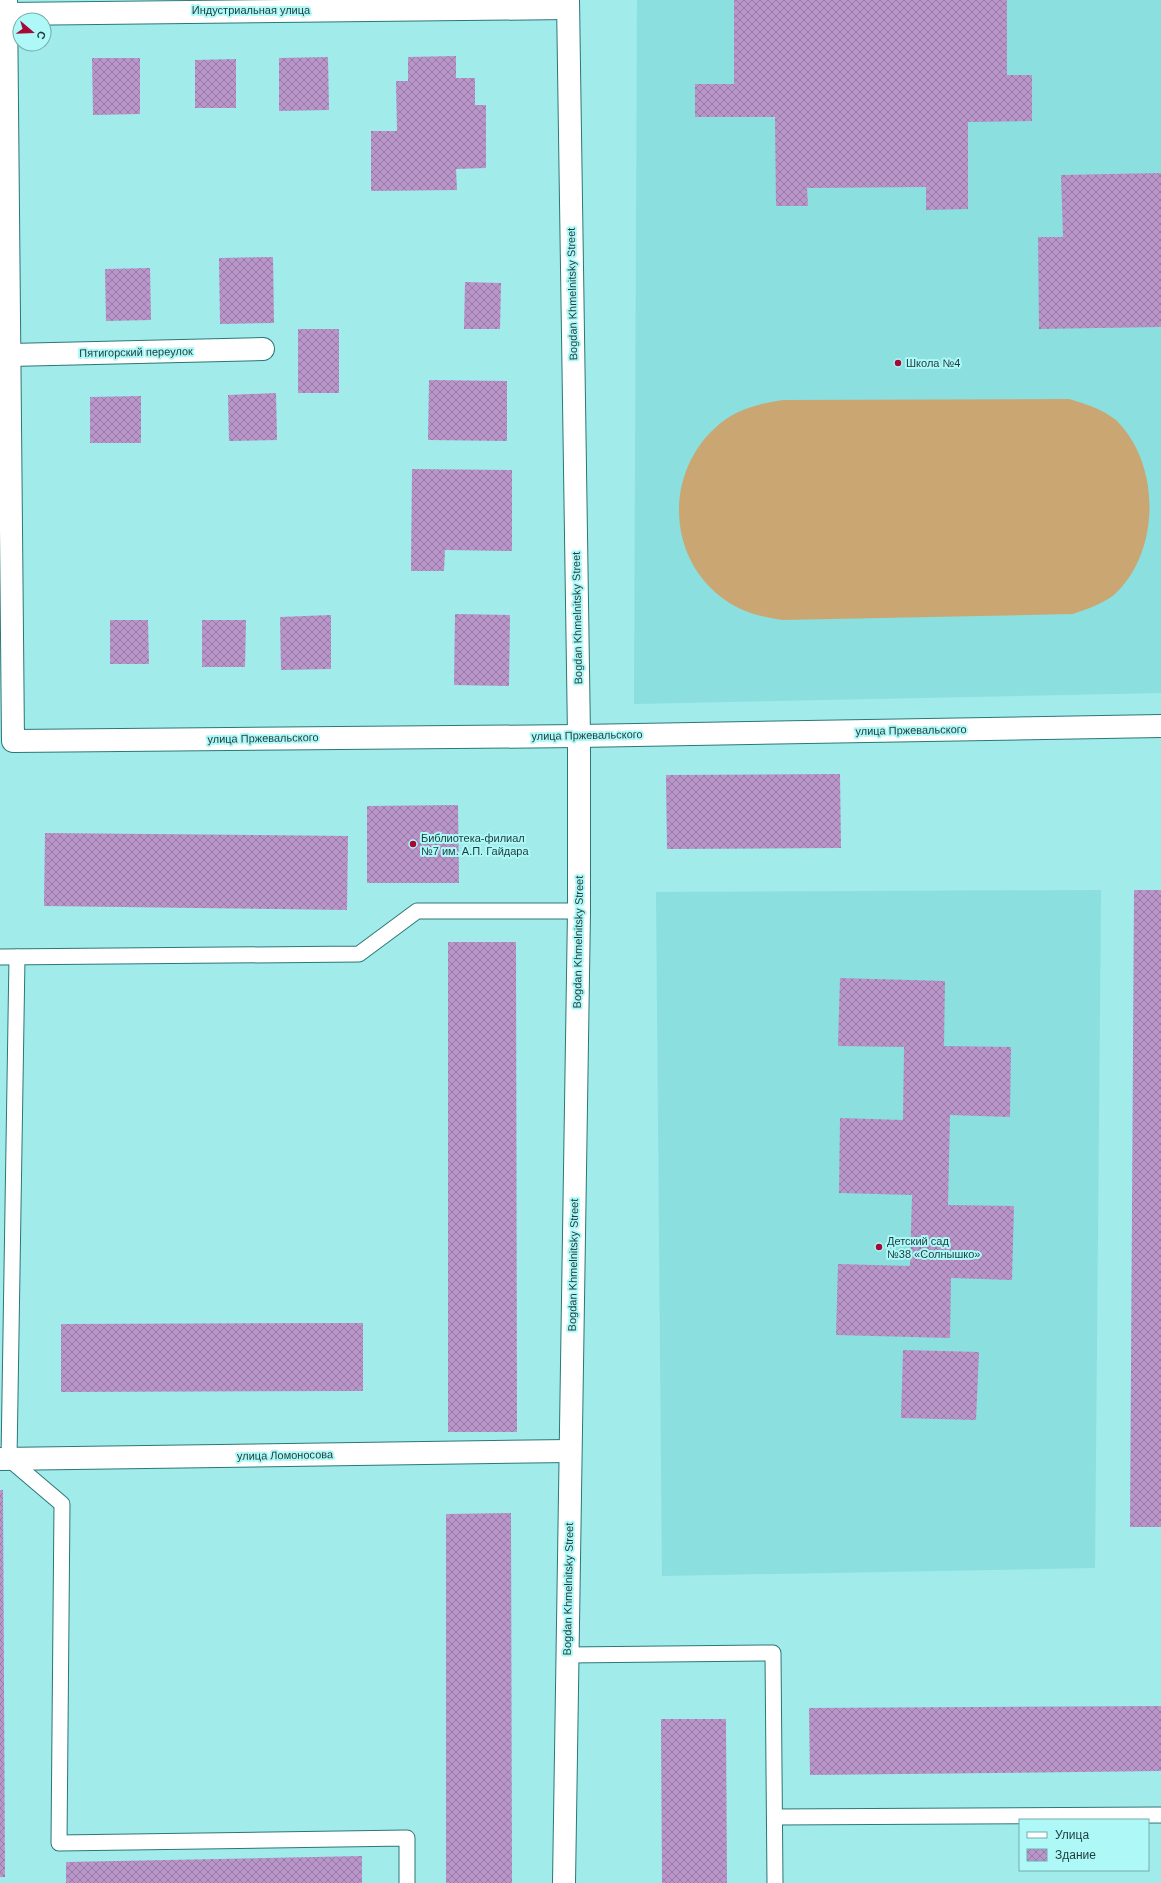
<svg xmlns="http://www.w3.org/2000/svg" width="1161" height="1883" font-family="Helvetica,sans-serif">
  <defs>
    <pattern id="building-cross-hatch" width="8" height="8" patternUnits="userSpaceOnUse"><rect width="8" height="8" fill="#b995c9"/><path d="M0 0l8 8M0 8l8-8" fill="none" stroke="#967ba4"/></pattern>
  </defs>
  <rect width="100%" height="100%" fill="#a1ebea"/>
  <g fill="#8bdfdf">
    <polygon points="637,0 1161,0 1161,693 634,704"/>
    <polygon points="1101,890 1095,1568 662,1576 656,892"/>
  </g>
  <path fill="#caa673" d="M1069,399c17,5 33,10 47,21 45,44 45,132 -2,175 -12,9 -27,14 -41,19l-291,6c-19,-3 -37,-7 -54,-18 -65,-43 -65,-138 -2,-183 17,-11 37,-16 57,-19z"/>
  <g fill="url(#building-cross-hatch)">
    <polygon points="734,0 1007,0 1007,75 1032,75 1032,121 968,122 968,209 926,210 926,187 807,188 808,206 776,206 775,117 695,117 695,84 734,84"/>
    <polygon points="456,56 456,78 475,78 475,105 486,105 486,168 456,169 457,190 371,191 371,131 397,131 396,81 408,81 408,57"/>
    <polygon points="328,57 329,110 279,111 279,58"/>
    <polygon points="92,58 140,58 140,114 93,115"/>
    <polygon points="236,59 236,108 195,108 195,60"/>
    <polygon points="1161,173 1161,327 1039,329 1038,237 1063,237 1061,175"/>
    <polygon points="273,257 274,323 220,324 219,258"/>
    <polygon points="150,268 151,320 106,321 105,269"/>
    <polygon points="465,282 501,283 500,329 464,329"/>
    <rect x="298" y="329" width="41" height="64"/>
    <polygon points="429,380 507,381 507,441 428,440"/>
    <polygon points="276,393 277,440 229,441 228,395"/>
    <polygon points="141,396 141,443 90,443 90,397"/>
    <polygon points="412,469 512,470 512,551 445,550 444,571 411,571"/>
    <polygon points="455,614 510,615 509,686 454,685"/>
    <polygon points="331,615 331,669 281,670 280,617"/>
    <polygon points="110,620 148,620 149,664 110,664"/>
    <polygon points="202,620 246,620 245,667 202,667"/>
    <polygon points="840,774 841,848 667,849 666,775"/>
    <polygon points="458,805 459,883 367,883 367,806"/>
    <polygon points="45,833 348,836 347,910 44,906"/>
    <polygon points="1134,890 1161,890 1161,1527 1130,1527"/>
    <polygon points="448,942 516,942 517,1432 448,1432"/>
    <polygon points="840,978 945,981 944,1046 1011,1047 1010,1117 950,1115 948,1205 1014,1206 1012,1280 951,1278 950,1338 836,1335 838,1264 910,1266 912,1195 839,1193 840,1118 903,1120 904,1047 838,1046"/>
    <polygon points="363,1323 363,1391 61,1392 61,1324"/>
    <polygon points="903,1350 979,1352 976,1420 901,1418"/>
    <polygon points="0,1490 3,1490 5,1877 0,1877"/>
    <polygon points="511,1513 512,1883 446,1883 446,1514"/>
    <polygon points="1161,1706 1161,1771 810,1775 809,1708"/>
    <polygon points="661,1719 726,1719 727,1883 662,1883"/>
    <polygon points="362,1856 362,1883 66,1883 66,1862"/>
  </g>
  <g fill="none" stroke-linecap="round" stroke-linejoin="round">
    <g stroke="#2c7777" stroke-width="17">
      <g id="service">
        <polyline points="0,957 359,954 417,911 579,911"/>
        <polyline points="17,957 9,1459 62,1504 59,1843 407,1838 407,1883"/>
        <polyline points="567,1655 773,1653 775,1883"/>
        <polyline points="775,1817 1161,1815"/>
      </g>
    </g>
    <g stroke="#2c7777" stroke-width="24">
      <g id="minor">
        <polyline points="6,0 13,741 579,736 1161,726"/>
        <polyline points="6,14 568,8"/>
        <polyline points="10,355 263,349"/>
        <polyline points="0,1459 570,1451"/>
        <polyline points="564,1883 579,911 579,736 568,0"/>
      </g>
    </g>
    <use href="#service" stroke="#fff" stroke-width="15"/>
    <use href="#minor" stroke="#fff" stroke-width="22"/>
  </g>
  <g fill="#a50a36" stroke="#aef8f7" stroke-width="1.5">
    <circle cx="898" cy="363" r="4"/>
    <circle cx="413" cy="844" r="4"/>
    <circle cx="879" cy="1247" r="4"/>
  </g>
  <g text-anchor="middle" stroke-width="4" stroke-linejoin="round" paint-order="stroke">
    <g font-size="11" fill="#1d3b3b" stroke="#aef8f7">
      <text x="251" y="14">Индустриальная улица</text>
      <text transform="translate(572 294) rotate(-91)" y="4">Bogdan Khmelnitsky Street</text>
      <text transform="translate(136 352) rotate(-1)" y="4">Пятигорский переулок</text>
      <text transform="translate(577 618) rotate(-91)" y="4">Bogdan Khmelnitsky Street</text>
      <text transform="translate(911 730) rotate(-1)" y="4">улица Пржевальского</text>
      <text transform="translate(587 735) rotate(-1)" y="4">улица Пржевальского</text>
      <text transform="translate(263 738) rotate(-1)" y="4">улица Пржевальского</text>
      <text transform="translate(578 942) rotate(-89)" y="4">Bogdan Khmelnitsky Street</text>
      <text transform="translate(573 1265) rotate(-89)" y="4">Bogdan Khmelnitsky Street</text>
      <text transform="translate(285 1455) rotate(-1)" y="4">улица Ломоносова</text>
      <text transform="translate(568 1589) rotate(-89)" y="4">Bogdan Khmelnitsky Street</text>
    </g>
    <g font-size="11" fill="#1d3b3b" stroke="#aef8f7" text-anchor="start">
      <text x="906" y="367">Школа №4</text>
      <text x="421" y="842">Библиотека-филиал<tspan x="421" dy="13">№7 им. А.П. Гайдара</tspan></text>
      <text x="887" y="1245">Детский сад<tspan x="887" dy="13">№38 «Солнышко»</tspan></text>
    </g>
  </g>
  <rect x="1019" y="1819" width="130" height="52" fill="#aef8f7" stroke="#74acac"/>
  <rect x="1027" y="1832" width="20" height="6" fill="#ffffff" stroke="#74acac"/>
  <text x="1055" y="1839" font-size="12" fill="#1d3b3b">Улица</text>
  <rect x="1027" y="1849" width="20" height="12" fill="url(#building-cross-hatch)" stroke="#74acac"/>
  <text x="1055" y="1859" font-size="12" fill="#1d3b3b">Здание</text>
  <g transform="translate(32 32) rotate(109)"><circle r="19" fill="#aef8f7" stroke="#74acac"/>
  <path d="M0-3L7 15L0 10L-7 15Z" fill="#a50a36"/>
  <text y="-6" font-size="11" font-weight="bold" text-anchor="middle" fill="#1d3b3b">С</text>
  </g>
</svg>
